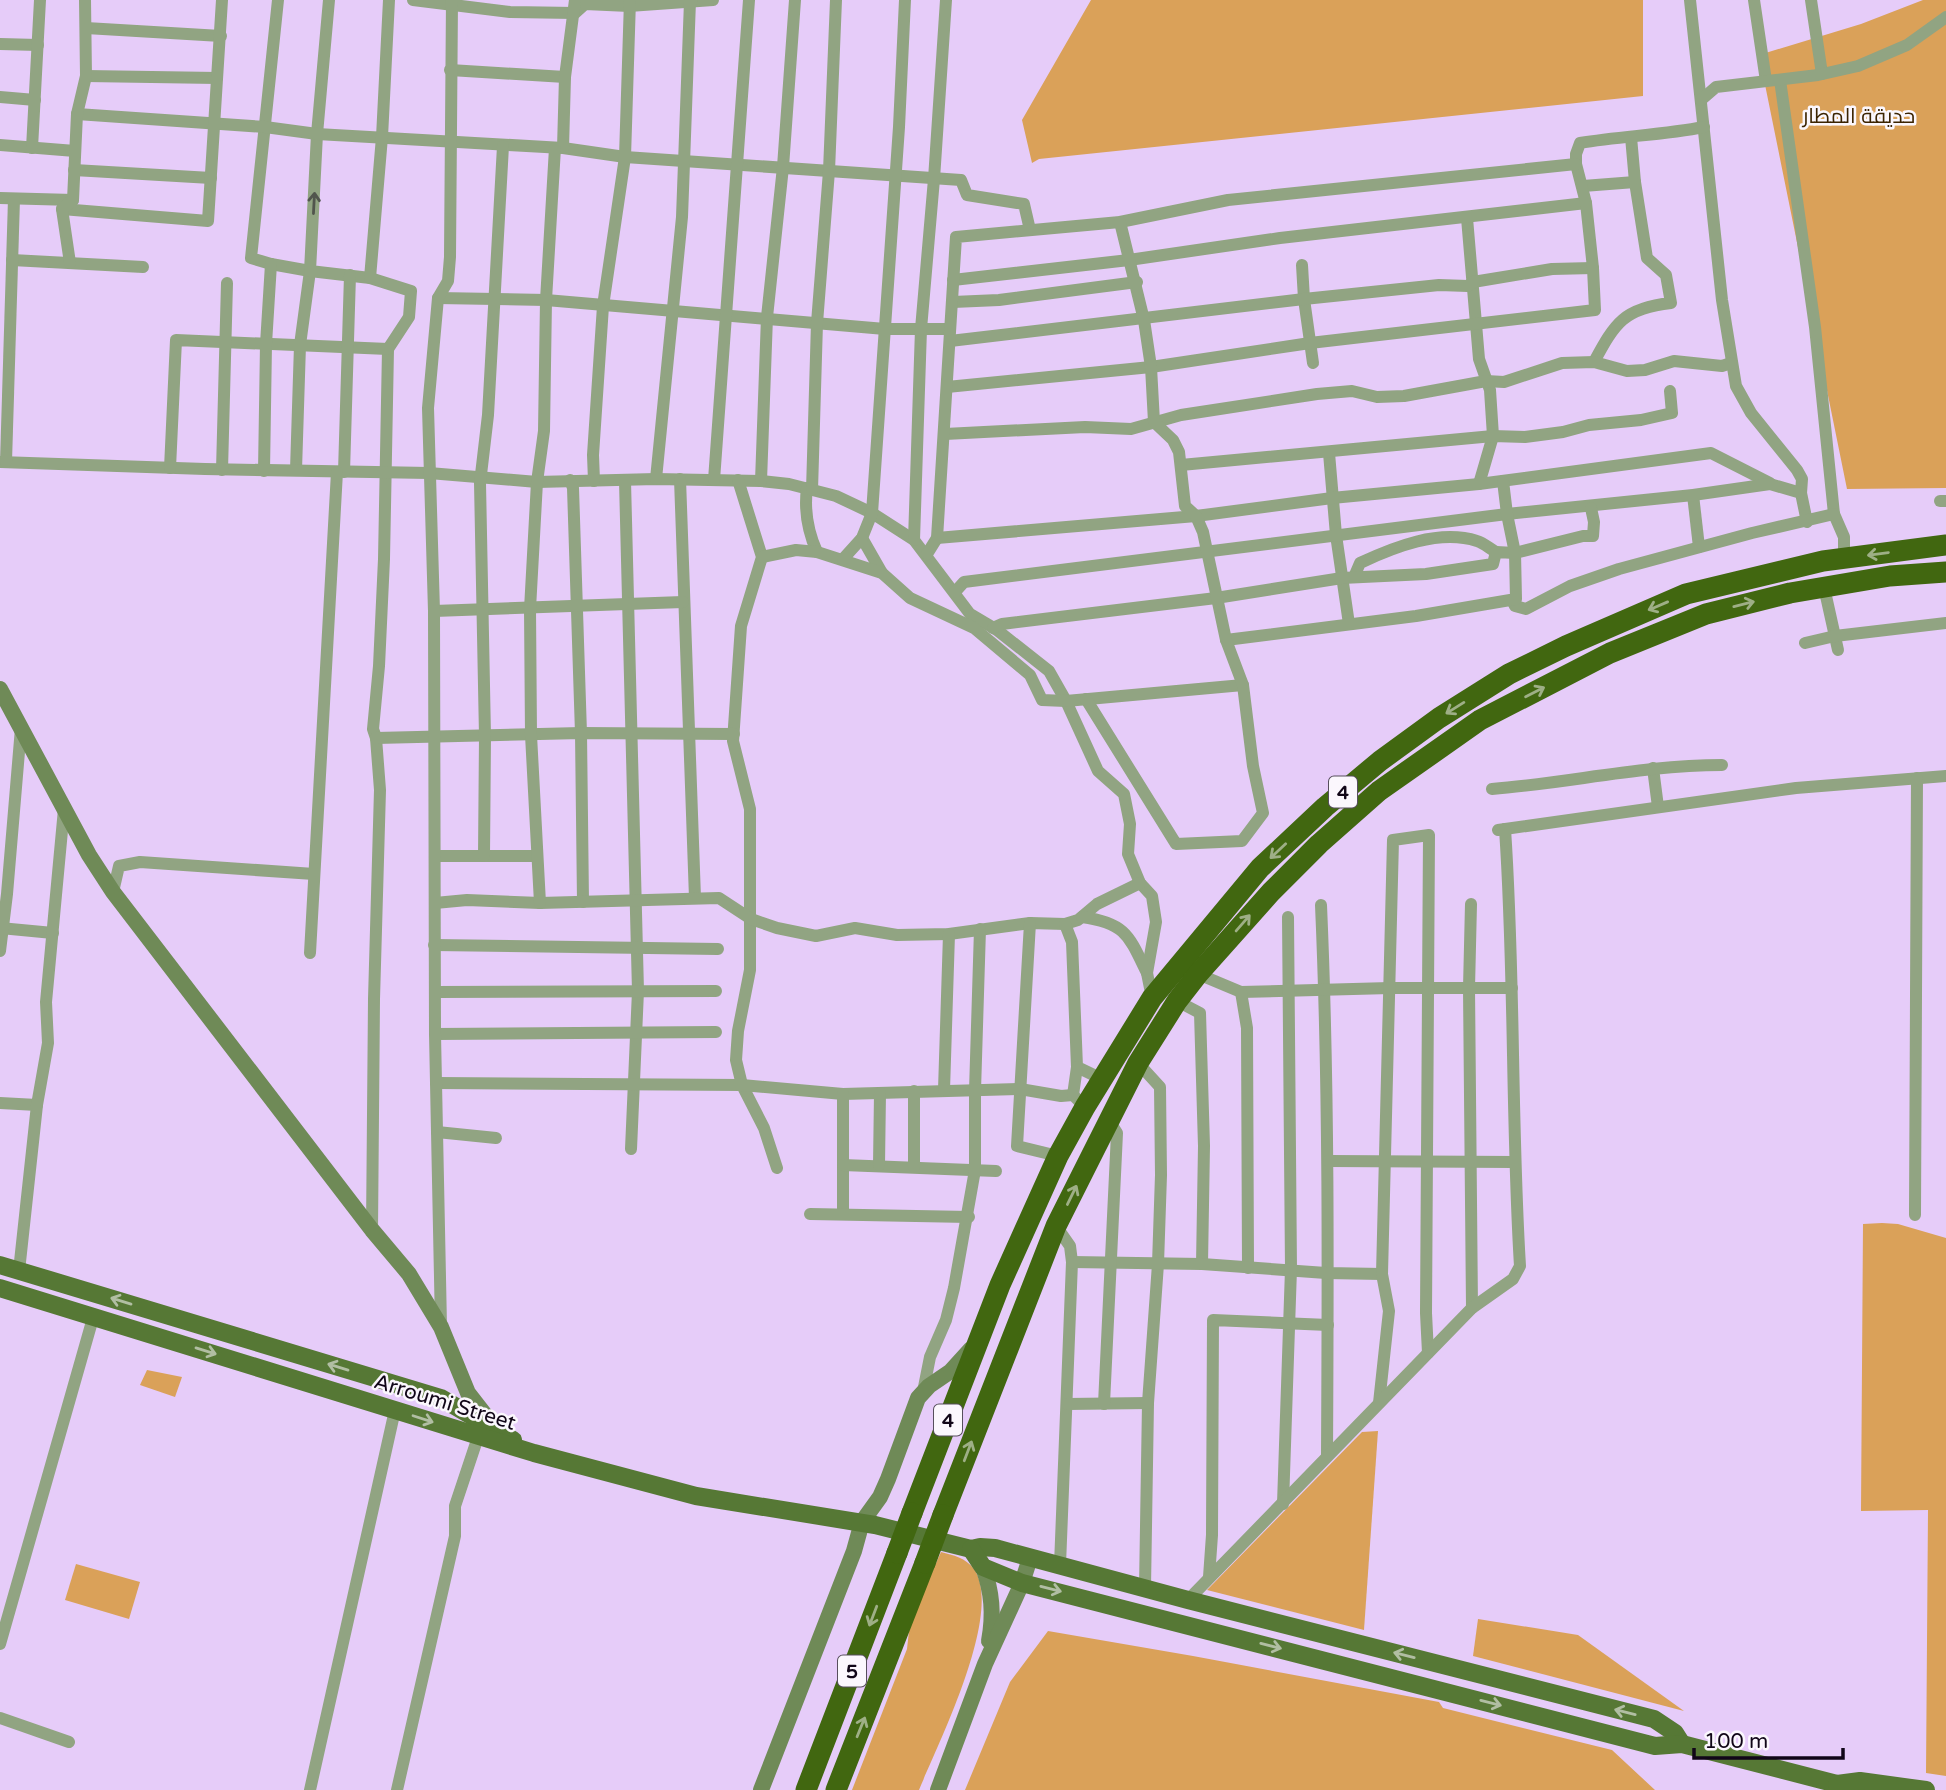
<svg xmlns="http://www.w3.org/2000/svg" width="1946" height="1790" font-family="'Varela Round',Cairo,sans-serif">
  <rect width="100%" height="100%" fill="#e6ccf9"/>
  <g fill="#daa159">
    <polygon points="1091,0 1643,0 1643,96 1039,159 1032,163 1022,120"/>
    <polygon points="1923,0 1946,0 1946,488 1847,489 1759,55 1861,24"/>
    <polygon points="1882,1223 1898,1224 1946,1238 1946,1776 1926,1773 1928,1510 1861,1511 1863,1224"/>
    <polygon points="147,1370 182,1377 175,1397 140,1385"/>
    <polygon points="1378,1431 1364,1630 1207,1590 1362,1432"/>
    <path d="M941,1552c12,3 25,6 33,17 30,44 -36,175 -55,221h-67l55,-141 3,-27z"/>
    <polygon points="76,1564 140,1582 129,1619 65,1600"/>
    <polygon points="1478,1619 1578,1635 1684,1711 1473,1656"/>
    <polygon points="1048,1631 1193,1656 1439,1702 1443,1708 1612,1750 1655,1790 965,1790 1010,1682"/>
  </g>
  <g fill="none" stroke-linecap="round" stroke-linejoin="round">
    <g stroke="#91a482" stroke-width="12">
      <polyline points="278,0 251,258 271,264 310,271 300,345 296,470"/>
      <polyline points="329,0 317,134 310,271 370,278 411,291 409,317 388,349 384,559 379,666 373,729 376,738 380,790 374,999 372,1230"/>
      <polyline points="413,0 510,12 575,13 585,4 629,6 713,0"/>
      <polyline points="1690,0 1722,300 1736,386 1751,413 1797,470 1802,479 1801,493"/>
      <polyline points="1754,0 1766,81"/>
      <polyline points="1811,0 1822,74"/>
      <polyline points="86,28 221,36"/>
      <polyline points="0,44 38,45"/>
      <polyline points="450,70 565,77"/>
      <polyline points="86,76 217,78"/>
      <polyline points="1780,80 1815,327 1834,514"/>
      <polyline points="0,97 35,100"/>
      <polyline points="1701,100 1716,87 1818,75 1858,66 1907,45 1946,17"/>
      <polyline points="77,114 265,127 317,134 563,148 625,157 961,180 967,195 1024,204 1030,230"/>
      <polyline points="0,145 75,151"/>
      <polyline points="32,148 40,0"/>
      <polyline points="563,148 565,77 575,0"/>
      <polyline points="74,170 211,178"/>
      <polyline points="1583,186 1635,182"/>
      <polyline points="0,198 73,200"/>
      <polyline points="62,209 208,221 222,0"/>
      <polyline points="1467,218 1479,359 1490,390 1493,436 1479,484"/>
      <polyline points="12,260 143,267"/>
      <polyline points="70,263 62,209 73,200 77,114 86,76 85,0"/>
      <polyline points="1302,265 1304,299 1313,363"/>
      <polyline points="370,278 382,137 389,0"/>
      <polyline points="953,280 1129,260 1280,238 1586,203"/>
      <polyline points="438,298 546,300 885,329 950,329"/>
      <polyline points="953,302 999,300 1137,282"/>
      <polyline points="950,341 1304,299 1439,285 1468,286 1473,282 1552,269 1593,268"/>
      <path d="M1594,362c21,-39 30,-54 77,-59l-5,-28 -19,-17 -12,-76 -4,-45"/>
      <path d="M947,387l204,-20 159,-24 285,-33 -2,-42 -7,-65 -10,-39v-10l4,-11c41,-7 83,-8 124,-16"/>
      <polyline points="945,434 1085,427 1131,429 1181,415 1317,394 1352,391 1377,397 1404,396 1486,381 1504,382 1562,363 1594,362 1627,371 1645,370 1674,361 1722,366 1731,363"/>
      <polyline points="1329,453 1336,535 1349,624"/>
      <polyline points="0,462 205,469 429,473 537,482 656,479 761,481 789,484 836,496 872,513 914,540 970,614 997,630 1049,671 1066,701 1098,771 1124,794 1130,824 1128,854 1140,883 1152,896 1156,922 1147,973 1152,998"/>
      <polyline points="6,462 14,199"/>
      <polyline points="1181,465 1493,436 1525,437 1563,432 1589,425 1641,420 1672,413 1670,391"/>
      <polyline points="170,468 176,340 388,349"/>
      <polyline points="222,470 227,283"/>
      <polyline points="264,471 266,344 271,264"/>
      <polyline points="344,472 350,275"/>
      <polyline points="656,479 682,217 690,1 692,0"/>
      <polyline points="680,479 695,898"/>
      <polyline points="570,480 573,488 581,733 583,902"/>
      <polyline points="714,480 749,0"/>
      <polyline points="738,480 762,557 741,626 733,741 750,809 750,970 738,1031 736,1060 742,1085 764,1128 777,1168"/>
      <polyline points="594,481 593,455 603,306 625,157 630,0"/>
      <polyline points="625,481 638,991 631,1149"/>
      <polyline points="761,481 767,317 783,167 795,0"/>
      <path d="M807,488c-3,23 1,44 10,64"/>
      <polyline points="812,490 817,323 829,171 836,0"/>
      <polyline points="1693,495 1699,547"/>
      <polyline points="1940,501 1946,501"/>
      <polyline points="862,538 882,573"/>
      <polyline points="937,538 1196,516 1332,498 1479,484 1711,453 1770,483"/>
      <polyline points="914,540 921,329 934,179 946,0"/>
      <polyline points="927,554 937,538 956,237 1120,222 1228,200 1576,164"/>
      <polyline points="762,557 796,550 817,552 882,573 910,598 974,628 1030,675 1042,700 1066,701 1243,685"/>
      <polyline points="843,559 862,538 872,513 899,127 905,0"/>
      <path d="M1354,577l6,-14c34,-16 79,-34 117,-22 7,2 13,8 19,11"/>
      <polyline points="1824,587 1838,650"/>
      <polyline points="955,592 964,582 1507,514 1693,495 1770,484 1801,493 1807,522"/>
      <polyline points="1512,600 1515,606 1526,609 1570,586 1619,569 1752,533 1834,514 1844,537 1844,558"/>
      <polyline points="434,611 683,602"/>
      <polyline points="993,628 1002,624 1216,598 1342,578 1426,574 1493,564 1496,552 1515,553 1583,536 1593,536 1594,522 1591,508"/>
      <polyline points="1226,640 1416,616 1516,599 1515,553 1507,514 1503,481"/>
      <polyline points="1805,643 1835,636 1946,623"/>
      <polyline points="1086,699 1176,844 1242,841 1263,813 1253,766 1243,685 1226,640 1203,532 1196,516 1185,506 1179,452 1173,440 1154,422 1151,367 1144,320 1120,222"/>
      <polyline points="376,738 581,733 734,734"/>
      <polyline points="1653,768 1658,807"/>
      <path d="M1492,789c77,-6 152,-24 230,-24"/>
      <polyline points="1498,830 1796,788 1946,776"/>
      <polyline points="435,856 536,856"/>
      <polyline points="484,856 485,736 480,483 488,415 503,146"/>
      <polyline points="113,892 119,866 140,862 314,874"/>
      <polyline points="435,903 467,900 540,903 719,898 751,919 777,928 816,936 855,928 897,935 949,934 1030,923 1065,924 1078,920 1097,904 1140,883"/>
      <polyline points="540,903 531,735 530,609 537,482 544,431 546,300 555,148"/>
      <polyline points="1471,904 1469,988 1472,1308"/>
      <path d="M1321,905c8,184 7,367 6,551"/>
      <path d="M1082,917c44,6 47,19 65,56"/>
      <polyline points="1030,923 1017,1146 1058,1156"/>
      <polyline points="1065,924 1072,942 1077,1067 1102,1079"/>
      <polyline points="0,928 53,933"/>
      <polyline points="434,945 718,949"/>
      <polyline points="0,951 7,894 21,728"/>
      <polyline points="310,953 337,472"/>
      <polyline points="1198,974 1241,992 1390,988 1512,988"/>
      <polyline points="435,992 716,991"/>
      <polyline points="1241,992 1247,1028 1248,1268"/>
      <polyline points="1177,1001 1200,1013 1204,1146 1202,1264"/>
      <polyline points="435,1034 716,1032"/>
      <polyline points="1138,1063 1160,1087 1161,1175 1158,1264 1148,1403 1145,1588"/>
      <polyline points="436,1083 742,1085 843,1094 1020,1089 1061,1096 1073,1095 1085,1107"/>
      <polyline points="944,1090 949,934"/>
      <polyline points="843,1094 843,1214"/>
      <polyline points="1073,1095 1077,1067"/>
      <polyline points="0,1103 37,1105"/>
      <polyline points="437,1132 496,1138"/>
      <polyline points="1329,1161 1514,1162"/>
      <polyline points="843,1165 996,1171"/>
      <polyline points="879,1165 880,1093"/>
      <polyline points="914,1167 914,1091"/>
      <polyline points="810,1214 969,1217"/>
      <polyline points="1915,1215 1917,778"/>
      <polyline points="1056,1226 1070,1246 1072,1262 1060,1565"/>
      <polyline points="1072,1262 1202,1264 1326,1273 1382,1274"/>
      <polyline points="19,1271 37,1105 48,1043 46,1002 64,809"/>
      <polyline points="441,1326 435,1034 434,611 428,408 438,298 448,281 450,257 452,0"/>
      <polyline points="923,1392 930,1357 946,1320 954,1288 975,1170 975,1091 980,929"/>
      <polyline points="1379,1403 1389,1311 1382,1274 1393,840 1429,835 1426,1313 1428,1353"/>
      <polyline points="1067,1404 1148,1403"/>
      <polyline points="1104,1404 1117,1133 1108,1119"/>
      <polyline points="1283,1504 1291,1269 1288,917"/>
      <polyline points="1209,1577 1212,1535 1213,1320 1328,1325"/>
      <path d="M1188,1600l284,-292 41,-29 7,-13c-9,-146 -5,-292 -15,-437"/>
      <polyline points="0,1644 93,1318"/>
      <polyline points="0,1718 69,1742"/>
      <polyline points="310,1790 395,1410"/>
      <polyline points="397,1790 455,1536 455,1506 478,1437"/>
    </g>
    <g stroke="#6f8a57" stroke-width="16">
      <polyline points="0,689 89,855 113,892 372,1230 409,1274 441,1327 468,1393 496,1429"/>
      <path d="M983,1567c9,25 11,47 6,74"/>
      <polyline points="761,1790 854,1551 862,1522 880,1497 888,1479 918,1398 929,1386 951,1371 971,1349"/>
      <polyline points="938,1790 985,1664 1022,1583 1030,1558"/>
    </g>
    <g stroke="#567835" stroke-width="18">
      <polyline points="0,1265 441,1398 513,1440"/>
      <polyline points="0,1288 534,1453 696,1496 875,1525 971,1549 980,1547 995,1548 1188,1600 1654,1719 1675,1733 1682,1744"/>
      <polyline points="971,1549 983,1567 1022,1583 1655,1746 1682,1744 1837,1784 1847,1790"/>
      <polyline points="1837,1784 1860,1781 1926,1790"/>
    </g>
    <g stroke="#416710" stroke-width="21">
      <polyline points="912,1513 1000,1285 1058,1156 1085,1107 1152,998 1260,868 1325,807 1380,761 1439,718 1509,674 1566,646 1686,594 1823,561 1946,545"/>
      <polyline points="943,1515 1056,1226 1138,1063 1177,1001 1198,974 1271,892 1319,844 1379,791 1480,720 1610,653 1706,614 1790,593 1890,576 1946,572"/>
      <polyline points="806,1790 897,1553"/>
      <polyline points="836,1790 925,1563"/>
    </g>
    <g stroke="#416710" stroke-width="21">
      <polyline points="897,1553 912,1513"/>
      <polyline points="925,1563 943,1515"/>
    </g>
  </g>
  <defs><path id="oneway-shaft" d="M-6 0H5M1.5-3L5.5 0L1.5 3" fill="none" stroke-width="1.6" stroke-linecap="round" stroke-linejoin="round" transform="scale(1.75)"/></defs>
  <use stroke="#51554d" href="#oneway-shaft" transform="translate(314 203) rotate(-87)"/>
  <g stroke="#9eaf86">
    <use href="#oneway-shaft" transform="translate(1878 554) rotate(172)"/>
    <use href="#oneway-shaft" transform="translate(1744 604) rotate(-14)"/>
    <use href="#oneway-shaft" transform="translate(1658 606) rotate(157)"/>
    <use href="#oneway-shaft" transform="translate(1535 692) rotate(-27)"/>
    <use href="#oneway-shaft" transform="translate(1455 708) rotate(148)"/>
    <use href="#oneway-shaft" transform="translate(1278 851) rotate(137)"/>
    <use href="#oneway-shaft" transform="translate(1243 923) rotate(-49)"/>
    <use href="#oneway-shaft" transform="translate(1072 1195) rotate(-64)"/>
    <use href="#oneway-shaft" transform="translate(968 1451) rotate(-69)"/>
    <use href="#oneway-shaft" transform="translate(873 1616) rotate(111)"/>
    <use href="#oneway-shaft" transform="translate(861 1727) rotate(-68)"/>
  </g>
  <g stroke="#b1bea3">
    <use href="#oneway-shaft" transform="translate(121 1301) rotate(-163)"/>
    <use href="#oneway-shaft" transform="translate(206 1351) rotate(17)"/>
    <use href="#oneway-shaft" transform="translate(338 1367) rotate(-163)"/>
    <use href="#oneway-shaft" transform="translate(423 1419) rotate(18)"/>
    <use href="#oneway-shaft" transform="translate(1051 1589) rotate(14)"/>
    <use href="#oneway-shaft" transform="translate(1271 1646) rotate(14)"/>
    <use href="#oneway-shaft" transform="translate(1404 1655) rotate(-166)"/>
    <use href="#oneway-shaft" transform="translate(1491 1703) rotate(14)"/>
    <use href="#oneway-shaft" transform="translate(1625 1712) rotate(-166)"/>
  </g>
  <g text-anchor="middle" stroke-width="5" stroke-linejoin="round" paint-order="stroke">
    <g fill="#fbf7fd" stroke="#574e5d" stroke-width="2">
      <rect x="1329" y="776.5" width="28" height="31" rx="5"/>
      <rect x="934" y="1404.5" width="28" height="31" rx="5"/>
      <rect x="838" y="1655.5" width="28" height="31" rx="5"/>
    </g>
    <g font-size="19" font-weight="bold" fill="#110618">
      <text x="1343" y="799">4</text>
      <text x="948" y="1427">4</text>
      <text x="852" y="1678">5</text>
    </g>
    <g font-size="21" fill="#3c2401" stroke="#fbf7fd">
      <text x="1859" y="123">حديقة المطار</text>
    </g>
    <g font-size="21" fill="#110618" stroke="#fbf7fd">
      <text transform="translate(445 1402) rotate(17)" y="7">Arroumi Street</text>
    </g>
  </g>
  <path d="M1694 1748v10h149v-10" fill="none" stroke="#110618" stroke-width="3.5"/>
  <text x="1704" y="1748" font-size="21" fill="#110618" stroke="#fbf7fd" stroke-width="5" paint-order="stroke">100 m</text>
</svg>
